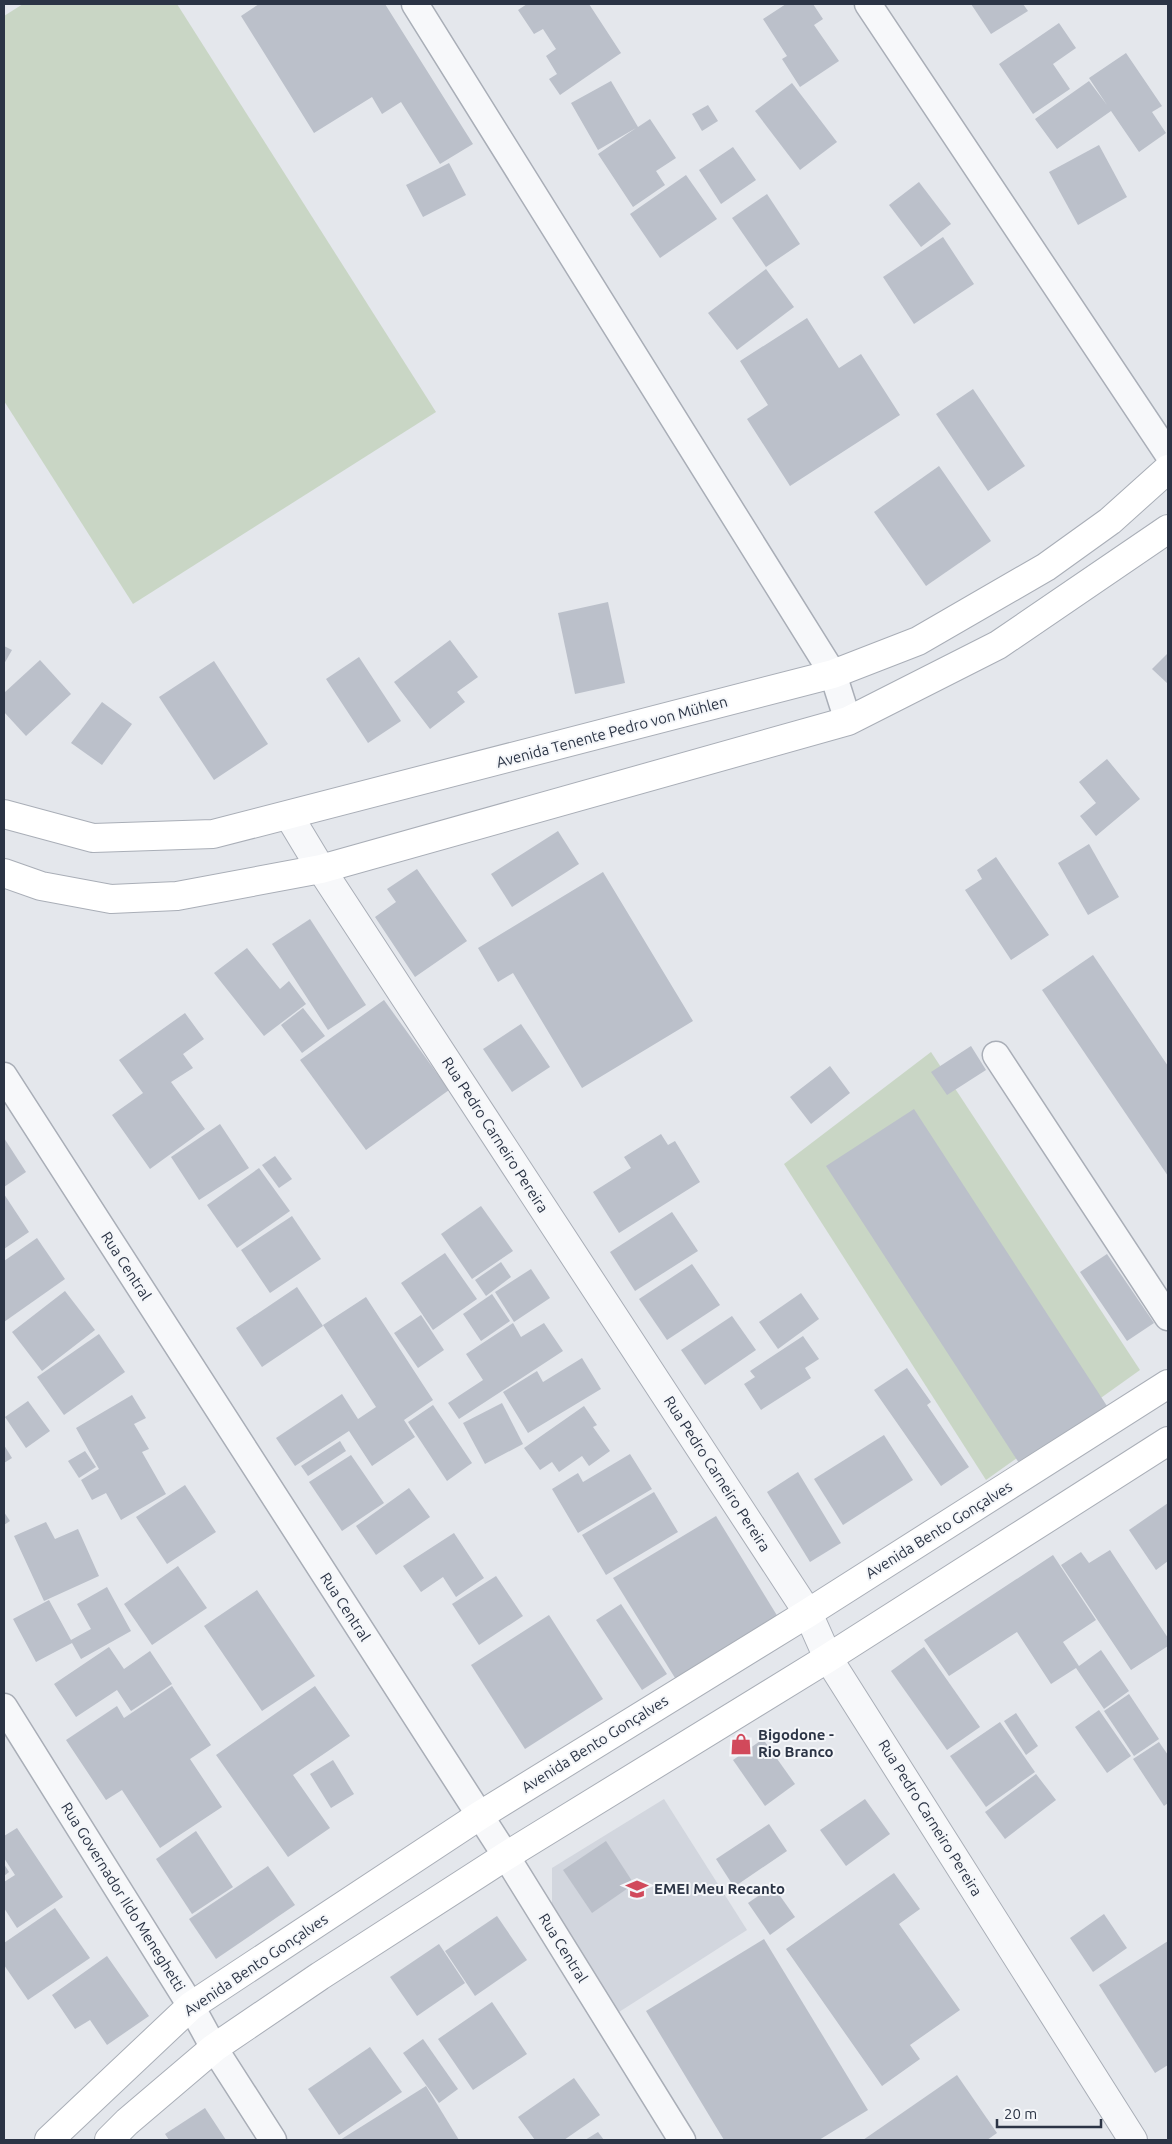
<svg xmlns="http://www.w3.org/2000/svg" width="1172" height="2144" font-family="Ubuntu,sans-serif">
  <rect width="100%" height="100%" fill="#e4e7ec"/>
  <polygon fill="#d2d6de" points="664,1799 747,1930 619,2012 552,1910 552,1868"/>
  <g fill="#c9d6c5">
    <polygon points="23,4 177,4 436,412 133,604 4,401 4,16"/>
    <polygon points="931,1052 1140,1370 986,1480 784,1164"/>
  </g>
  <g fill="#bbc0ca">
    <polygon points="259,4 385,4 473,144 440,164 401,102 382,114 372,97 314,133 241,16"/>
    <polygon points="527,4 589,4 621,53 560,95 549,79 557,74 546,56 556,49 543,29 534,34 518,10"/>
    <polygon points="786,4 813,4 823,19 814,25 839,61 800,87 782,59 787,56 763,19"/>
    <polygon points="971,4 1023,4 1028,11 991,34"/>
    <polygon points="1059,23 1076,48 1053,64 1070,89 1033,114 999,64"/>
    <polygon points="1126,53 1162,106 1152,112 1166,133 1139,152 1111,111 1057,149 1035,119 1089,81 1107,105 1089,78"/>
    <polygon points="611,81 638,127 650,119 676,158 656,171 665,185 633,207 598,154 636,128 598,150 571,103"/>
    <polygon points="792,83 837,142 800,170 755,111"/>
    <polygon points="708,105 718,121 702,131 692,114"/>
    <polygon points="1099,145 1127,197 1078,225 1049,172"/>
    <polygon points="733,147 756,180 721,204 699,170"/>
    <polygon points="449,163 466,195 423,217 406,185"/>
    <polygon points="686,175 717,219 660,258 630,214"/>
    <polygon points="919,182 951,224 921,247 889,205"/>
    <polygon points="767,194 800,244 766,267 732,218"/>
    <polygon points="943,237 974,284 914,324 883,277"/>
    <polygon points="766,269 794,307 737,350 708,313"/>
    <polygon points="807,318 839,368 861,354 900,415 790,486 747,419 768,405 740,361"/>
    <polygon points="973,389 1025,466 988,491 936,414"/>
    <polygon points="939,466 991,541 926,586 874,512"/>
    <polygon points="608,602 625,683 575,694 558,613"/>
    <polygon points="450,640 478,677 457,692 465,702 430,729 394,682"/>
    <polygon points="4,646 12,650 4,664"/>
    <polygon points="1168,653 1168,684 1152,669"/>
    <polygon points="359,657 401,721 368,743 326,679"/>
    <polygon points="40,660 71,694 26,736 4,712 4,693"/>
    <polygon points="214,661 268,744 214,780 159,697"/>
    <polygon points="102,702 132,724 102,765 71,743"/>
    <polygon points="1107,759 1140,799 1096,836 1080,816 1096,803 1079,782"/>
    <polygon points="558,831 579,864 512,907 491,874"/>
    <polygon points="1089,844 1119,897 1088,915 1058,863"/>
    <polygon points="996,857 1049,935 1011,960 965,890 982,879 977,870"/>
    <polygon points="417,869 467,941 415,977 375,917 396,902 387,889"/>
    <polygon points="603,872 693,1021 582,1088 513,973 498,982 478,948"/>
    <polygon points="310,919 366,1005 328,1030 272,944"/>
    <polygon points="247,948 280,989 289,981 306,1004 264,1036 214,973"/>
    <polygon points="1093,955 1168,1066 1168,1176 1042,990"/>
    <polygon points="384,1000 449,1090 366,1150 300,1060"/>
    <polygon points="303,1008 325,1036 302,1053 281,1025"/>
    <polygon points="185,1013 204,1039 183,1054 193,1068 171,1082 205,1129 150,1169 112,1115 143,1093 119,1060"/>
    <polygon points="521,1024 550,1067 512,1092 483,1049"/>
    <polygon points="971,1046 986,1070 947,1095 931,1072"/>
    <polygon points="830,1066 850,1093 811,1124 790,1097"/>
    <polygon points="914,1109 1107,1406 1019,1463 826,1166"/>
    <polygon points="220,1124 249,1168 199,1200 171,1157"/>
    <polygon points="661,1134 668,1145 675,1141 700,1182 619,1233 593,1192 631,1168 624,1157"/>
    <polygon points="4,1138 26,1172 4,1187"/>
    <polygon points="275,1156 292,1179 279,1188 262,1165"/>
    <polygon points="259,1168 290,1211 237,1248 207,1205"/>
    <polygon points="4,1194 29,1232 4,1249"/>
    <polygon points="481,1206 513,1251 472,1279 441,1234"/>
    <polygon points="672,1212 698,1251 635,1291 610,1252"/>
    <polygon points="292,1216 321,1259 270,1293 241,1250"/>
    <polygon points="37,1238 65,1279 4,1322 4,1261"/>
    <polygon points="445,1253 477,1299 433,1330 401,1283"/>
    <polygon points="1107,1254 1154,1323 1127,1341 1080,1272"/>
    <polygon points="501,1262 511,1277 486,1296 475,1280"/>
    <polygon points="692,1264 720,1305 667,1340 639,1299"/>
    <polygon points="531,1269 550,1298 514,1322 495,1292"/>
    <polygon points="297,1287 323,1326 262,1367 236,1328"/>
    <polygon points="65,1291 95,1330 42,1371 12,1332"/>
    <polygon points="801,1293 819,1319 778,1349 759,1322"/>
    <polygon points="492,1294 510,1321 481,1341 463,1314"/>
    <polygon points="366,1297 433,1400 404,1420 415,1437 372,1466 349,1431 295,1466 276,1438 342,1394 358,1419 376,1407 323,1325"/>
    <polygon points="421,1315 444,1350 418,1368 394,1333"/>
    <polygon points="732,1316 756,1350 705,1385 681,1350"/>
    <polygon points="513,1323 521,1337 544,1323 563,1351 459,1419 448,1403 483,1380 466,1354"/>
    <polygon points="99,1334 125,1372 64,1415 37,1377"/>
    <polygon points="803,1336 819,1359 805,1368 811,1378 761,1410 744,1384 755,1377 750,1371"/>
    <polygon points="582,1358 601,1389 528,1433 503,1392 537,1371 543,1382"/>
    <polygon points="907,1368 931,1402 927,1405 969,1467 941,1486 874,1390"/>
    <polygon points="132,1395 146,1418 134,1424 149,1449 142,1452 166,1494 121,1520 106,1493 92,1500 81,1480 99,1469 76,1428"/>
    <polygon points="28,1401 50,1431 26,1448 5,1417"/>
    <polygon points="502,1403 523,1444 485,1464 463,1423"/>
    <polygon points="433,1405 472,1463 447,1481 408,1422"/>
    <polygon points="584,1406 597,1425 593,1427 610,1451 589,1466 582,1456 559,1472 552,1462 540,1470 524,1448"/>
    <polygon points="884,1435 913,1480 843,1525 814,1479"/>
    <polygon points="340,1441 346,1451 308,1476 301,1466"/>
    <polygon points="4,1445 12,1458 4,1463"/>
    <polygon points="85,1451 96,1467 79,1478 68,1461"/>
    <polygon points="630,1454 652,1489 578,1533 552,1489 578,1473 583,1482"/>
    <polygon points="351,1455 384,1503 342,1531 309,1482"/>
    <polygon points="798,1472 841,1543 810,1562 767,1492"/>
    <polygon points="185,1485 216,1532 167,1564 136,1517"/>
    <polygon points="409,1488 430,1517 376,1555 356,1526"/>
    <polygon points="654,1492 678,1532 606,1575 582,1535"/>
    <polygon points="1168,1503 1168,1561 1156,1570 1129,1530"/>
    <polygon points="4,1512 10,1521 4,1525"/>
    <polygon points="716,1516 781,1622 680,1686 613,1578"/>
    <polygon points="46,1522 55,1539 78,1529 99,1576 44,1601 14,1536"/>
    <polygon points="454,1533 484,1578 456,1597 443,1577 421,1592 403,1566"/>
    <polygon points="1110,1550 1168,1638 1168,1646 1131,1670 1061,1565 1081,1552 1089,1563"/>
    <polygon points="1053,1555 1096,1620 1063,1642 1079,1666 1101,1650 1129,1691 1104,1709 1076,1668 1051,1684 1017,1632 949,1676 924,1640"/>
    <polygon points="178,1566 207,1608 152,1645 124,1604"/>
    <polygon points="496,1576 523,1616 479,1645 452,1604"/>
    <polygon points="107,1587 131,1631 81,1659 72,1643 36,1662 13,1619 49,1600 71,1640 91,1629 77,1604"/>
    <polygon points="257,1590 315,1676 262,1711 204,1626"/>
    <polygon points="621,1604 667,1674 642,1690 596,1620"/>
    <polygon points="549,1615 603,1699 525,1749 471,1665"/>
    <polygon points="109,1647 124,1669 150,1651 172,1684 131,1711 117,1690 76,1717 54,1684"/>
    <polygon points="924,1647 980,1727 947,1750 891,1671"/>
    <polygon points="172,1686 211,1745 190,1759 222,1807 160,1848 122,1790 106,1800 66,1740 117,1706 124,1718"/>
    <polygon points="315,1686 350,1736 293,1775 330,1828 288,1857 216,1755"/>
    <polygon points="1129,1694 1159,1739 1134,1756 1104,1711"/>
    <polygon points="1099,1710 1131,1756 1107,1773 1075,1727"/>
    <polygon points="1016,1713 1038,1746 1026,1755 1004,1721"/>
    <polygon points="1000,1722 1035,1772 986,1807 950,1756"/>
    <polygon points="763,1739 795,1784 765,1806 733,1760"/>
    <polygon points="1159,1742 1168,1755 1168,1803 1164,1806 1133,1759"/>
    <polygon points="333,1760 354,1794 331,1808 310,1774"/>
    <polygon points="1036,1774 1056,1800 1005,1839 985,1812"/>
    <polygon points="865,1799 890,1834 846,1866 820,1830"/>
    <polygon points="769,1824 787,1851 734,1887 716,1859"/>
    <polygon points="17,1828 63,1897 17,1928 4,1908 4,1882 15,1875 4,1858 4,1836"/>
    <polygon points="196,1831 233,1887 192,1914 156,1859"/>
    <polygon points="606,1841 634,1884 592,1913 563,1870"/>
    <polygon points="4,1864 9,1872 4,1876"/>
    <polygon points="268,1866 295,1905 216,1959 189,1919"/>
    <polygon points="894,1873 920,1909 899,1924 960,2010 910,2045 920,2059 882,2086 786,1949"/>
    <polygon points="773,1886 795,1917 770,1935 748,1903"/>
    <polygon points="55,1908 90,1958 28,2000 4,1965 4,1943"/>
    <polygon points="1104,1914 1127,1948 1093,1972 1070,1938"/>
    <polygon points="497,1916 527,1960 475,1996 445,1951"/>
    <polygon points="764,1939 868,2110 819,2140 724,2140 646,2011"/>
    <polygon points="1168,1941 1168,2065 1155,2073 1099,1985"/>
    <polygon points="439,1944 465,1983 417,2016 390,1977"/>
    <polygon points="107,1956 149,2016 107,2045 90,2020 75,2029 52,1995"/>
    <polygon points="492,2002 527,2054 473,2090 438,2039"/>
    <polygon points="423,2039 458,2089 439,2103 403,2053"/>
    <polygon points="370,2047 402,2092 339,2135 308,2089"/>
    <polygon points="957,2075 997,2133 987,2140 863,2140"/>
    <polygon points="574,2078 600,2115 564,2140 535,2140 518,2117"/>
    <polygon points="426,2086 459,2140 340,2140"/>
    <polygon points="205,2108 226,2140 169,2140 165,2134"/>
    <polygon points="598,2132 604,2140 585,2140"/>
  </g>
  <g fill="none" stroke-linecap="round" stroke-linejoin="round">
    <g stroke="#a9aeb7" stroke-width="29">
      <g id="minor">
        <polyline points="415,4 833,674 848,721"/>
        <polyline points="868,4 1168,454"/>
        <polyline points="996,1055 1168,1317"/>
        <polyline points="4,1076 506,1856 682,2140"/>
        <polyline points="4,1707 191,2006 214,2048 273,2140"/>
      </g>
    </g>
    <g stroke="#a9aeb7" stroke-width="30">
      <polyline id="tertiary" points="289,816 321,869 808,1613 828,1658 1133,2140"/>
    </g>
    <g stroke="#a9aeb7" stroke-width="30">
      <g id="secondary">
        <polyline points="4,814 93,838 213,834 833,674 918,641 1046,567 1110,521 1168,469"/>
        <polyline points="4,873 41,886 111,899 177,896 321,869 848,721 998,645 1168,529"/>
        <polyline points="49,2140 191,2006 479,1816 808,1613 1168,1384"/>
        <polyline points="109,2140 127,2122 214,2048 320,1976 506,1856 828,1658 1168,1441"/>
      </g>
    </g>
    <use href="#minor" stroke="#f7f8fa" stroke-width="26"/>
    <use href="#tertiary" stroke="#f7f8fa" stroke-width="28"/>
    <use href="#secondary" stroke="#fff" stroke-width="28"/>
  </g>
  <defs>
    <g id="shop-bare" transform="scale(1.725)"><path d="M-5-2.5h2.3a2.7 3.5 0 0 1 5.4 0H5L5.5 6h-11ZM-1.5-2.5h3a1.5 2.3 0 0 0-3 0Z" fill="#d1495b" stroke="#f4f6f9" stroke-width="2.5" paint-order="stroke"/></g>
    <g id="school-bare" transform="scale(1.725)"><path d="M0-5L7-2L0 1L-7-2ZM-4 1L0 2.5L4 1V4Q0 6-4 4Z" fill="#d1495b" stroke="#f4f6f9" stroke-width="2.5" paint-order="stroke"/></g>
  </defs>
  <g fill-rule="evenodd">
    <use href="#shop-bare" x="741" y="1744"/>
    <use href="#school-bare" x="637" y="1889"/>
  </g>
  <g text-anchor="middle" stroke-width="4" stroke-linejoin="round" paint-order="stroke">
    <g font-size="15" fill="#2b3445" stroke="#f4f6f9">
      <text transform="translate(612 732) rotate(-15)" y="5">Avenida Tenente Pedro von Mühlen</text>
      <text transform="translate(495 1135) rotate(57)" y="5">Rua Pedro Carneiro Pereira</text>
      <text transform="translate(126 1266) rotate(57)" y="5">Rua Central</text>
      <text transform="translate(717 1474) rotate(57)" y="5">Rua Pedro Carneiro Pereira</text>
      <text transform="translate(939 1530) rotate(-32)" y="5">Avenida Bento Gonçalves</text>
      <text transform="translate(345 1607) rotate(57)" y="5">Rua Central</text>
      <text transform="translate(595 1744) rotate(-32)" y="5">Avenida Bento Gonçalves</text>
      <text transform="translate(930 1818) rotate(58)" y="5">Rua Pedro Carneiro Pereira</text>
      <text transform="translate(123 1897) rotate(58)" y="5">Rua Governador Ildo Meneghetti</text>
      <text transform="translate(563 1948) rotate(58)" y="5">Rua Central</text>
      <text transform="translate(256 1965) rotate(-34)" y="5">Avenida Bento Gonçalves</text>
    </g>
    <g font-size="15" font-weight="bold" fill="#2b3445" stroke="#f4f6f9" text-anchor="start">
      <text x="758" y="1740">Bigodone -<tspan x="758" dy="17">Rio Branco</tspan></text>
      <text x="654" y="1894">EMEI Meu Recanto</text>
    </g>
  </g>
  <rect width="1172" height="2144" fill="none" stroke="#2b3445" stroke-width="10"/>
  <path d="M997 2119v8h104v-8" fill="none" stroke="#2b3445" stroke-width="2.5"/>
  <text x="1004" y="2119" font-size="15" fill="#2b3445" stroke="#f4f6f9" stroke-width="4" paint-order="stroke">20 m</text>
</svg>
